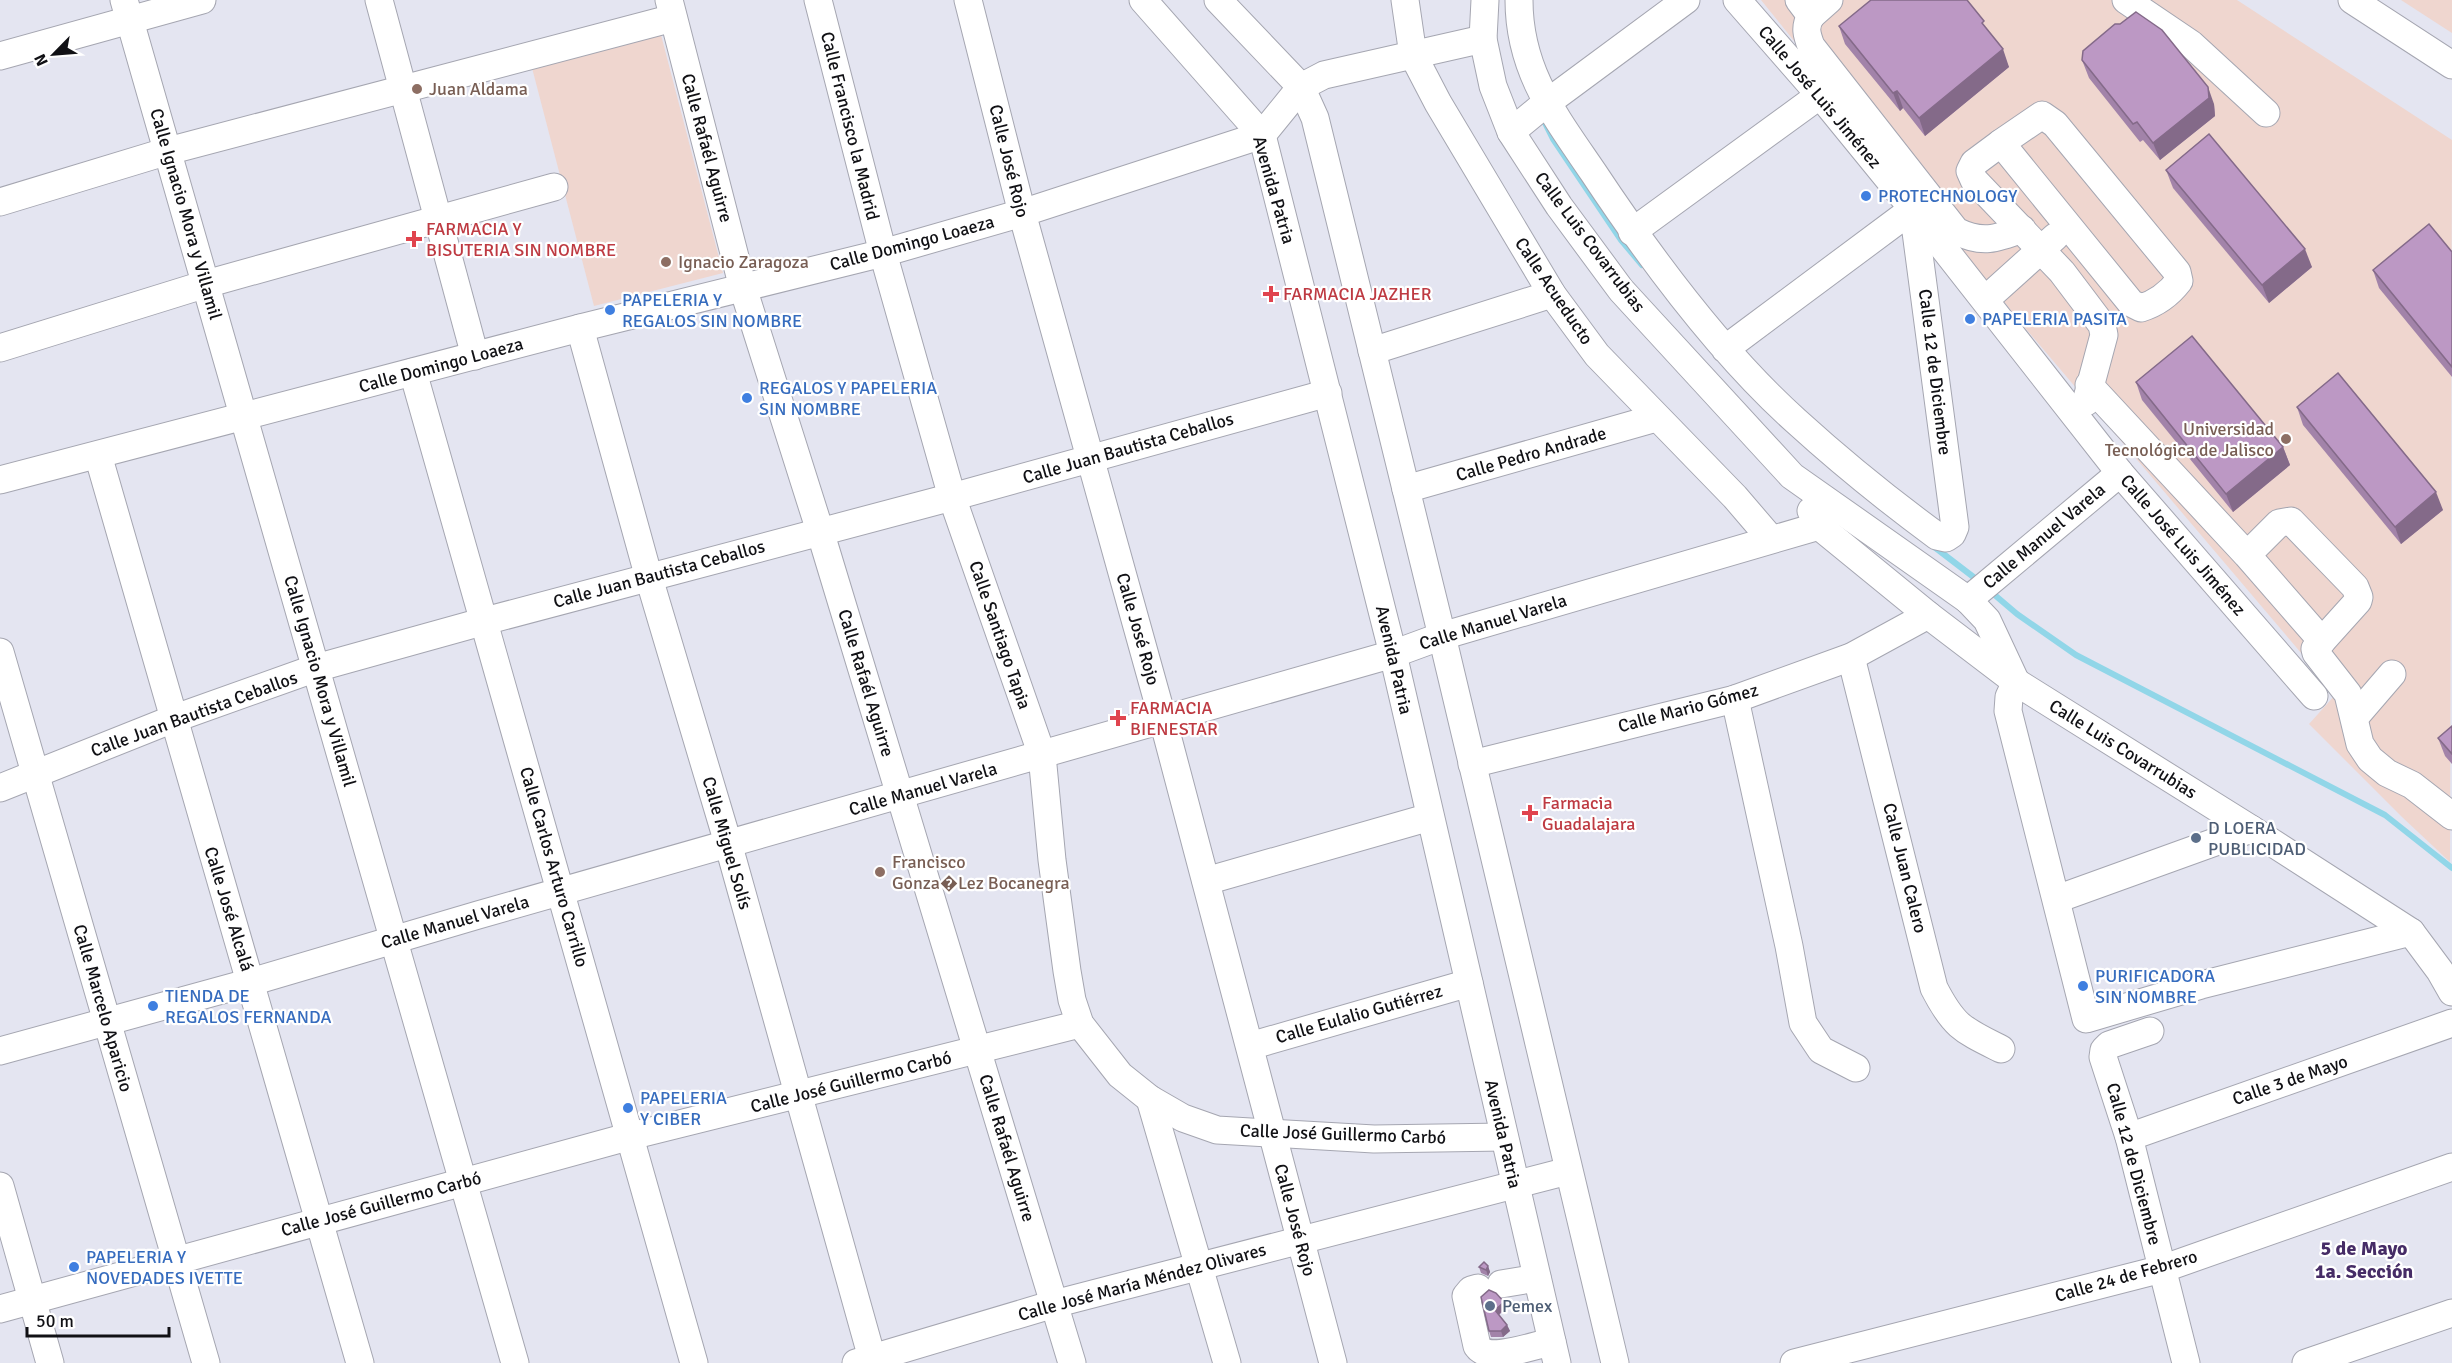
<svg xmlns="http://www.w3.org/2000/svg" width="2452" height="1363" font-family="Signika,sans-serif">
  <rect width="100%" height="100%" fill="#e4e5f1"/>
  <g fill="#efd6cf">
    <polygon points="1761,0 2237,0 2452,140 2450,862 2402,817 2309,724 2336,694 2026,329"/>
    <polygon points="2401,0 2452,0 2452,33"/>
    <polygon points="660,31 723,273 594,306 531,64"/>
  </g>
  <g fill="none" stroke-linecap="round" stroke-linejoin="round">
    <g stroke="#91d6e8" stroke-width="6">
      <polyline points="1545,123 1553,139 1621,240 1642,265"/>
      <polyline points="1933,546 1980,582"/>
      <polyline points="1990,591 2017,614 2076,655 2385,815 2452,868"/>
    </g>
    <g stroke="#a5a6b1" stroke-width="29">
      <g id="minor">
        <polyline points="124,0 515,1363"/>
        <polyline points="379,0 475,356"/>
        <polyline points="669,0 743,288 820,531 1072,1363"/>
        <polyline points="818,0 883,253 952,497 1042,755 1052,860 1067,971 1072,1000 1080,1024 1120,1075 1150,1099 1183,1118 1217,1130 1374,1139 1504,1137"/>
        <polyline points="968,0 1022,213 1163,720 1333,1363"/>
        <polyline points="1143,0 1262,135 1393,654 1557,1363"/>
        <polyline points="1218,0 1301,87 1315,118 1442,636 1615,1363"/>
        <polyline points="1405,0 1413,55 1438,103 1552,294 1597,355 1735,497 1771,539"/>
        <polyline points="1485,0 1483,39 1493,86 1511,132 1559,206 1621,290 1792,476 1968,600 1987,620 2016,682"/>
        <path d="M1519,0c0,71 36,116 74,172 57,86 126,180 203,249 45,41 92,79 141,115l9,2 6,-4 3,-7 -42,-318 -188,140"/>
        <polyline points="1737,0 1820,95 1913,209 2120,473 2314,696"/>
        <polyline points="1799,0 1811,16 1829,0"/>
        <polyline points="2126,0 2191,44 2266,113"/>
        <polyline points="2352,0 2452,65"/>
        <path d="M1811,16c-7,11 -4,19 0,30l145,185c26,13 40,8 66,-2"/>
        <polyline points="0,56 202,0"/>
        <path d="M2042,115l13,9 122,148 2,9c-10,13 -22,22 -38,27l-10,-5 -130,-160z"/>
        <polyline points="1511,132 1540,108 1686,0"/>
        <polyline points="2001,143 1974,163 1970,171 1974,180 2062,272 2102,325 2104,335 2086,402"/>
        <polyline points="0,202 168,151 673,18"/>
        <polyline points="1632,232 1820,95"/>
        <polyline points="1985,300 2055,237"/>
        <polyline points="580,328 649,578 728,843 872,1358"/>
        <polyline points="0,348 206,284 554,187"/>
        <polyline points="1372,351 1552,294"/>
        <polyline points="413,372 694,1363"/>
        <polyline points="2089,385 2247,555 2322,641 2358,601 2359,597 2355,587 2291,521 2279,523 2247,555"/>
        <polyline points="98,455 360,1363"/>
        <polyline points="0,480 580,328 883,253 1022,213 1262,135 1301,87 1324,75 1483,39"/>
        <polyline points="1406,489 1656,418"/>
        <polyline points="1811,511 1819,526 1928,615 2016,682 2251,829 2411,932 2440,971 2452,992"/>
        <polyline points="1968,600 2120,473"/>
        <polyline points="2322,641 2315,649 2316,653 2348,694 2360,744 2370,759 2387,773 2412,785 2452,816"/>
        <polyline points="0,652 206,1363"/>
        <path d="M1851,657l83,331c20,39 29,42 67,61"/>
        <polyline points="2016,682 2009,697 2008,711 2086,1019 2201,985 2411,932"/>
        <polyline points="1735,699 1789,946 1803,1023 1821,1050 1856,1068"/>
        <polyline points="2355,717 2392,674"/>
        <polyline points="1472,764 1735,699 1851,657 1928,615"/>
        <polyline points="0,788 173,719 316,668 485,621 952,497 1328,393"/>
        <polyline points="1206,881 1430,817"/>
        <polyline points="2057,899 2251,829"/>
        <polyline points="2150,1031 2109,1045 2104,1050 2103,1057 2129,1137 2186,1363"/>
        <polyline points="1250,1046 1469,983"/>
        <polyline points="0,1051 251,982 478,915 1393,654 1442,636 1819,526 1837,509"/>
        <polyline points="1150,1099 1227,1363"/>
        <polyline points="2129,1137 2452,1023"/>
        <polyline points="0,1186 50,1363"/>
        <polyline points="1501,1284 1537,1278"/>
        <path d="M1478,1288l-7,2 -5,6 11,50c11,17 57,-1 75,-4"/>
        <polyline points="0,1309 631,1136 1080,1024"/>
        <polyline points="856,1363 1054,1304 1568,1171"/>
        <polyline points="1794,1363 2162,1269 2452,1167"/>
        <polyline points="2306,1363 2452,1313"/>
      </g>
    </g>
    <use href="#minor" stroke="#fff" stroke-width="27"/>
  </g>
  <g fill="#a283a9">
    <polygon points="1839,26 1987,30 2009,67 1925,136 1903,108 1900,111 1845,44"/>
    <polygon points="2082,60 2214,104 2215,116 2160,160 2143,140 2140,142 2089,78"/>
    <polygon points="2166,170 2312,267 2269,303 2173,188"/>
    <polygon points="2452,252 2452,377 2379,288 2373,270"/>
    <polygon points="2136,382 2283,447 2290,465 2233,512 2142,400"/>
    <polygon points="2297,407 2443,510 2401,544 2303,425"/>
    <polygon points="2452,726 2452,764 2445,756 2438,738"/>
    <polygon points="1488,1266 1490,1272 1488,1276 1481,1273 1479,1267"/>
    <polygon points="1504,1302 1506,1308 1499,1315 1507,1325 1510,1331 1503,1337 1491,1337 1489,1331"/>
  </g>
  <g fill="#846a89">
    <polygon points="2003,49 2009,67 1925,136 1919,118"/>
    <polygon points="2208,87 2214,104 2215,116 2160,160 2153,143"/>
    <polygon points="1897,91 1903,108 1900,111 1893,93"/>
    <polygon points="2305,249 2312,267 2269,303 2262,285"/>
    <polygon points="2283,447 2290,465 2233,512 2226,494"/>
    <polygon points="2436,492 2443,510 2401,544 2395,527"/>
    <polygon points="1488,1266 1490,1272 1488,1276 1486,1270"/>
    <polygon points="1504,1302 1506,1308 1497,1316 1495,1310"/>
    <polygon points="1507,1325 1510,1331 1503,1337 1501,1331"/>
  </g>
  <g fill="#bc98c4" stroke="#846a89" stroke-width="1.5">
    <polygon points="1871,0 1967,0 1984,21 1982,23 2003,49 1919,118 1897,91 1893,93 1839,26"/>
    <polygon points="2136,12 2162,30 2208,87 2209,98 2153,143 2137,122 2133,124 2082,60 2083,51 2115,24 2120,24"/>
    <polygon points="2209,134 2305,249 2262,285 2166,170"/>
    <polygon points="2429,224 2452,252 2452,367 2373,270"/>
    <polygon points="2192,336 2283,447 2226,494 2136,382"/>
    <polygon points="2338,373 2436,492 2395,527 2297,407"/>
    <polygon points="2452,726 2452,754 2438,738"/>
    <polygon points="1484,1262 1488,1266 1486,1270 1479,1267"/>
    <polygon points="1489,1290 1496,1293 1504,1302 1495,1310 1507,1325 1501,1331 1489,1331 1481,1297"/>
  </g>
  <g fill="#8d6e63" stroke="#fff" stroke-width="2">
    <circle cx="417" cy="89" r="6"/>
    <circle cx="666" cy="262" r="6"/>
    <circle cx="2286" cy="439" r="6"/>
    <circle cx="880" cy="872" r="6"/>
  </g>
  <g fill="#3f7fe0" stroke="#fff" stroke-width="2">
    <circle cx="1866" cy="196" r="6"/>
    <circle cx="610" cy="310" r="6"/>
    <circle cx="1970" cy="319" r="6"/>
    <circle cx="747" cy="398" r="6"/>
    <circle cx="2083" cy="986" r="6"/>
    <circle cx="153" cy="1006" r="6"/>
    <circle cx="628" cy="1108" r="6"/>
    <circle cx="74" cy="1267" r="6"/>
  </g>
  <g fill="#e0444e" stroke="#fff" stroke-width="2">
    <path d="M411 230h6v6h6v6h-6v6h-6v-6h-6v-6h6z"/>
    <path d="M1268 285h6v6h6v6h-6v6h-6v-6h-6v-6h6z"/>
    <path d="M1115 709h6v6h6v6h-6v6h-6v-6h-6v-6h6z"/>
    <path d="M1527 804h6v6h6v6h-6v6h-6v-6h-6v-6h6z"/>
  </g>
  <g fill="#5c6f8a" stroke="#fff" stroke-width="2">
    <circle cx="2196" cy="838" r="6"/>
    <circle cx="1490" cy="1306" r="6"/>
  </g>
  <g text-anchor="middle" stroke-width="4.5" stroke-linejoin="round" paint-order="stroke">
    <g font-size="18" fill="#785e54" stroke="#fff" text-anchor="start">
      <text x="429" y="95">Juan Aldama</text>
      <text x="678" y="268">Ignacio Zaragoza</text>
      <text x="2274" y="435" text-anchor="end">Universidad<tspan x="2274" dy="21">Tecnológica de Jalisco</tspan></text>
      <text x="892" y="868">Francisco<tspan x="892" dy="21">Gonza�Lez Bocanegra</tspan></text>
    </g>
    <g font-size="18" fill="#111115" stroke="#fff">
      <text transform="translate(1820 97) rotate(50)" y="6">Calle José Luis Jiménez</text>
      <text transform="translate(850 126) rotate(76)" y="6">Calle Francisco la Madrid</text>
      <text transform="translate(707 148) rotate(75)" y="6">Calle Rafaél Aguirre</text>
      <text transform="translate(1009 161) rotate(76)" y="6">Calle José Rojo</text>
      <text transform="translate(1274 190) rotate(74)" y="6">Avenida Patria</text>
      <text transform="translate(186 214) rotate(74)" y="6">Calle Ignacio Mora y Villamil</text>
      <text transform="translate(1590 242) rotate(53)" y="6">Calle Luis Covarrubias</text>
      <text transform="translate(912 243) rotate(-15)" y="6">Calle Domingo Loaeza</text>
      <text transform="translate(1554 291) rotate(56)" y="6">Calle Acueducto</text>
      <text transform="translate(441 365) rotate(-15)" y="6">Calle Domingo Loaeza</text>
      <text transform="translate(1935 372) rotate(83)" y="6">Calle 12 de Diciembre</text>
      <text transform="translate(1128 448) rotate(-16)" y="6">Calle Juan Bautista Ceballos</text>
      <text transform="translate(1531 454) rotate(-16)" y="6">Calle Pedro Andrade</text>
      <text transform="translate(2044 536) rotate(-40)" y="6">Calle Manuel Varela</text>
      <text transform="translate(2183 545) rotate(49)" y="6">Calle José Luis Jiménez</text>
      <text transform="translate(659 574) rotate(-15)" y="6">Calle Juan Bautista Ceballos</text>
      <text transform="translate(1493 622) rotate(-17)" y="6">Calle Manuel Varela</text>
      <text transform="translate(1138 629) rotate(74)" y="6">Calle José Rojo</text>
      <text transform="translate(1000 635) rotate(71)" y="6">Calle Santiago Tapia</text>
      <text transform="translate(1394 660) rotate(77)" y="6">Avenida Patria</text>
      <text transform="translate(320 681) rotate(74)" y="6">Calle Ignacio Mora y Villamil</text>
      <text transform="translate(866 683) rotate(73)" y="6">Calle Rafaél Aguirre</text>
      <text transform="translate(1688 708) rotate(-15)" y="6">Calle Mario Gómez</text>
      <text transform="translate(194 714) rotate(-20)" y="6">Calle Juan Bautista Ceballos</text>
      <text transform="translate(2123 749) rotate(32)" y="6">Calle Luis Covarrubias</text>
      <text transform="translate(923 789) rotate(-16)" y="6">Calle Manuel Varela</text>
      <text transform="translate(727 843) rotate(74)" y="6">Calle Miguel Solís</text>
      <text transform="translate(554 867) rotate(74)" y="6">Calle Carlos Arturo Carrillo</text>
      <text transform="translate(1905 868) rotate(76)" y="6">Calle Juan Calero</text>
      <text transform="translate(229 909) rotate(73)" y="6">Calle José Alcalá</text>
      <text transform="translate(455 922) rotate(-16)" y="6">Calle Manuel Varela</text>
      <text transform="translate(103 1008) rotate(74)" y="6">Calle Marcelo Aparicio</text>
      <text transform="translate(1359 1014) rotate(-16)" y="6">Calle Eulalio Gutiérrez</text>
      <text transform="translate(2290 1080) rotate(-19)" y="6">Calle 3 de Mayo</text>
      <text transform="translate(851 1082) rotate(-14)" y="6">Calle José Guillermo Carbó</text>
      <text transform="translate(1343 1134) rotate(2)" y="6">Calle José Guillermo Carbó</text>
      <text transform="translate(1503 1134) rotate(77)" y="6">Avenida Patria</text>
      <text transform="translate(1007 1148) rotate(73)" y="6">Calle Rafaél Aguirre</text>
      <text transform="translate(2134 1164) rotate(75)" y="6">Calle 12 de Diciembre</text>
      <text transform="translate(381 1204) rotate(-15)" y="6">Calle José Guillermo Carbó</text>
      <text transform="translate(1295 1220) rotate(75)" y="6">Calle José Rojo</text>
      <text transform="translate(2126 1276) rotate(-16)" y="6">Calle 24 de Febrero</text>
      <text transform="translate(1142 1282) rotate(-15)" y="6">Calle José María Méndez Olivares</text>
    </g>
    <g font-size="18" fill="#366cbe" stroke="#fff" text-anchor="start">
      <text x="1878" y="202">PROTECHNOLOGY</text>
      <text x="622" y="306">PAPELERIA Y<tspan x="622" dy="21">REGALOS SIN NOMBRE</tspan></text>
      <text x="1982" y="325">PAPELERIA PASITA</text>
      <text x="759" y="394">REGALOS Y PAPELERIA<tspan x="759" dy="21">SIN NOMBRE</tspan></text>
      <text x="2095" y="982">PURIFICADORA<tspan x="2095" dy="21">SIN NOMBRE</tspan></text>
      <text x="165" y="1002">TIENDA DE<tspan x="165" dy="21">REGALOS FERNANDA</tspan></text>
      <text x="640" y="1104">PAPELERIA<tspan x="640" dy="21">Y CIBER</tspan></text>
      <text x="86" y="1263">PAPELERIA Y<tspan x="86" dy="21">NOVEDADES IVETTE</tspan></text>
    </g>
    <g font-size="18" fill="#be3a42" stroke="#fff" text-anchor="start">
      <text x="426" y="235">FARMACIA Y<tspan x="426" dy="21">BISUTERIA SIN NOMBRE</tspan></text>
      <text x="1283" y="300">FARMACIA JAZHER</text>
      <text x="1130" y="714">FARMACIA<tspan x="1130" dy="21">BIENESTAR</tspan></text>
      <text x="1542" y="809">Farmacia<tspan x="1542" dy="21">Guadalajara</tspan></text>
    </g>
    <g font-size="18" fill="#4e5e75" stroke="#fff" text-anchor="start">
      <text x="2208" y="834">D LOERA<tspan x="2208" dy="21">PUBLICIDAD</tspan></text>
      <text x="1502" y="1312">Pemex</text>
    </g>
    <g font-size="20" font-weight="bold" fill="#462c66" stroke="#fff">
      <text x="2364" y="1255">5 de Mayo<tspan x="2364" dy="23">1a. Sección</tspan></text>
    </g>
  </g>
  <g transform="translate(54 54) rotate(245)" stroke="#ffffff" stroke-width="4.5" paint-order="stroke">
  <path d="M0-4.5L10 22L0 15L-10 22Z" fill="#111115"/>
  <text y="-9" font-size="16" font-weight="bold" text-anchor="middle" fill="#111115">N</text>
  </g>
  <path d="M27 1327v9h142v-9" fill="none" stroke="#111115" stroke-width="3"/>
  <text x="36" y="1327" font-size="18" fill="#111115" stroke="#ffffff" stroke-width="4.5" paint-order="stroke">50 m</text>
</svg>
